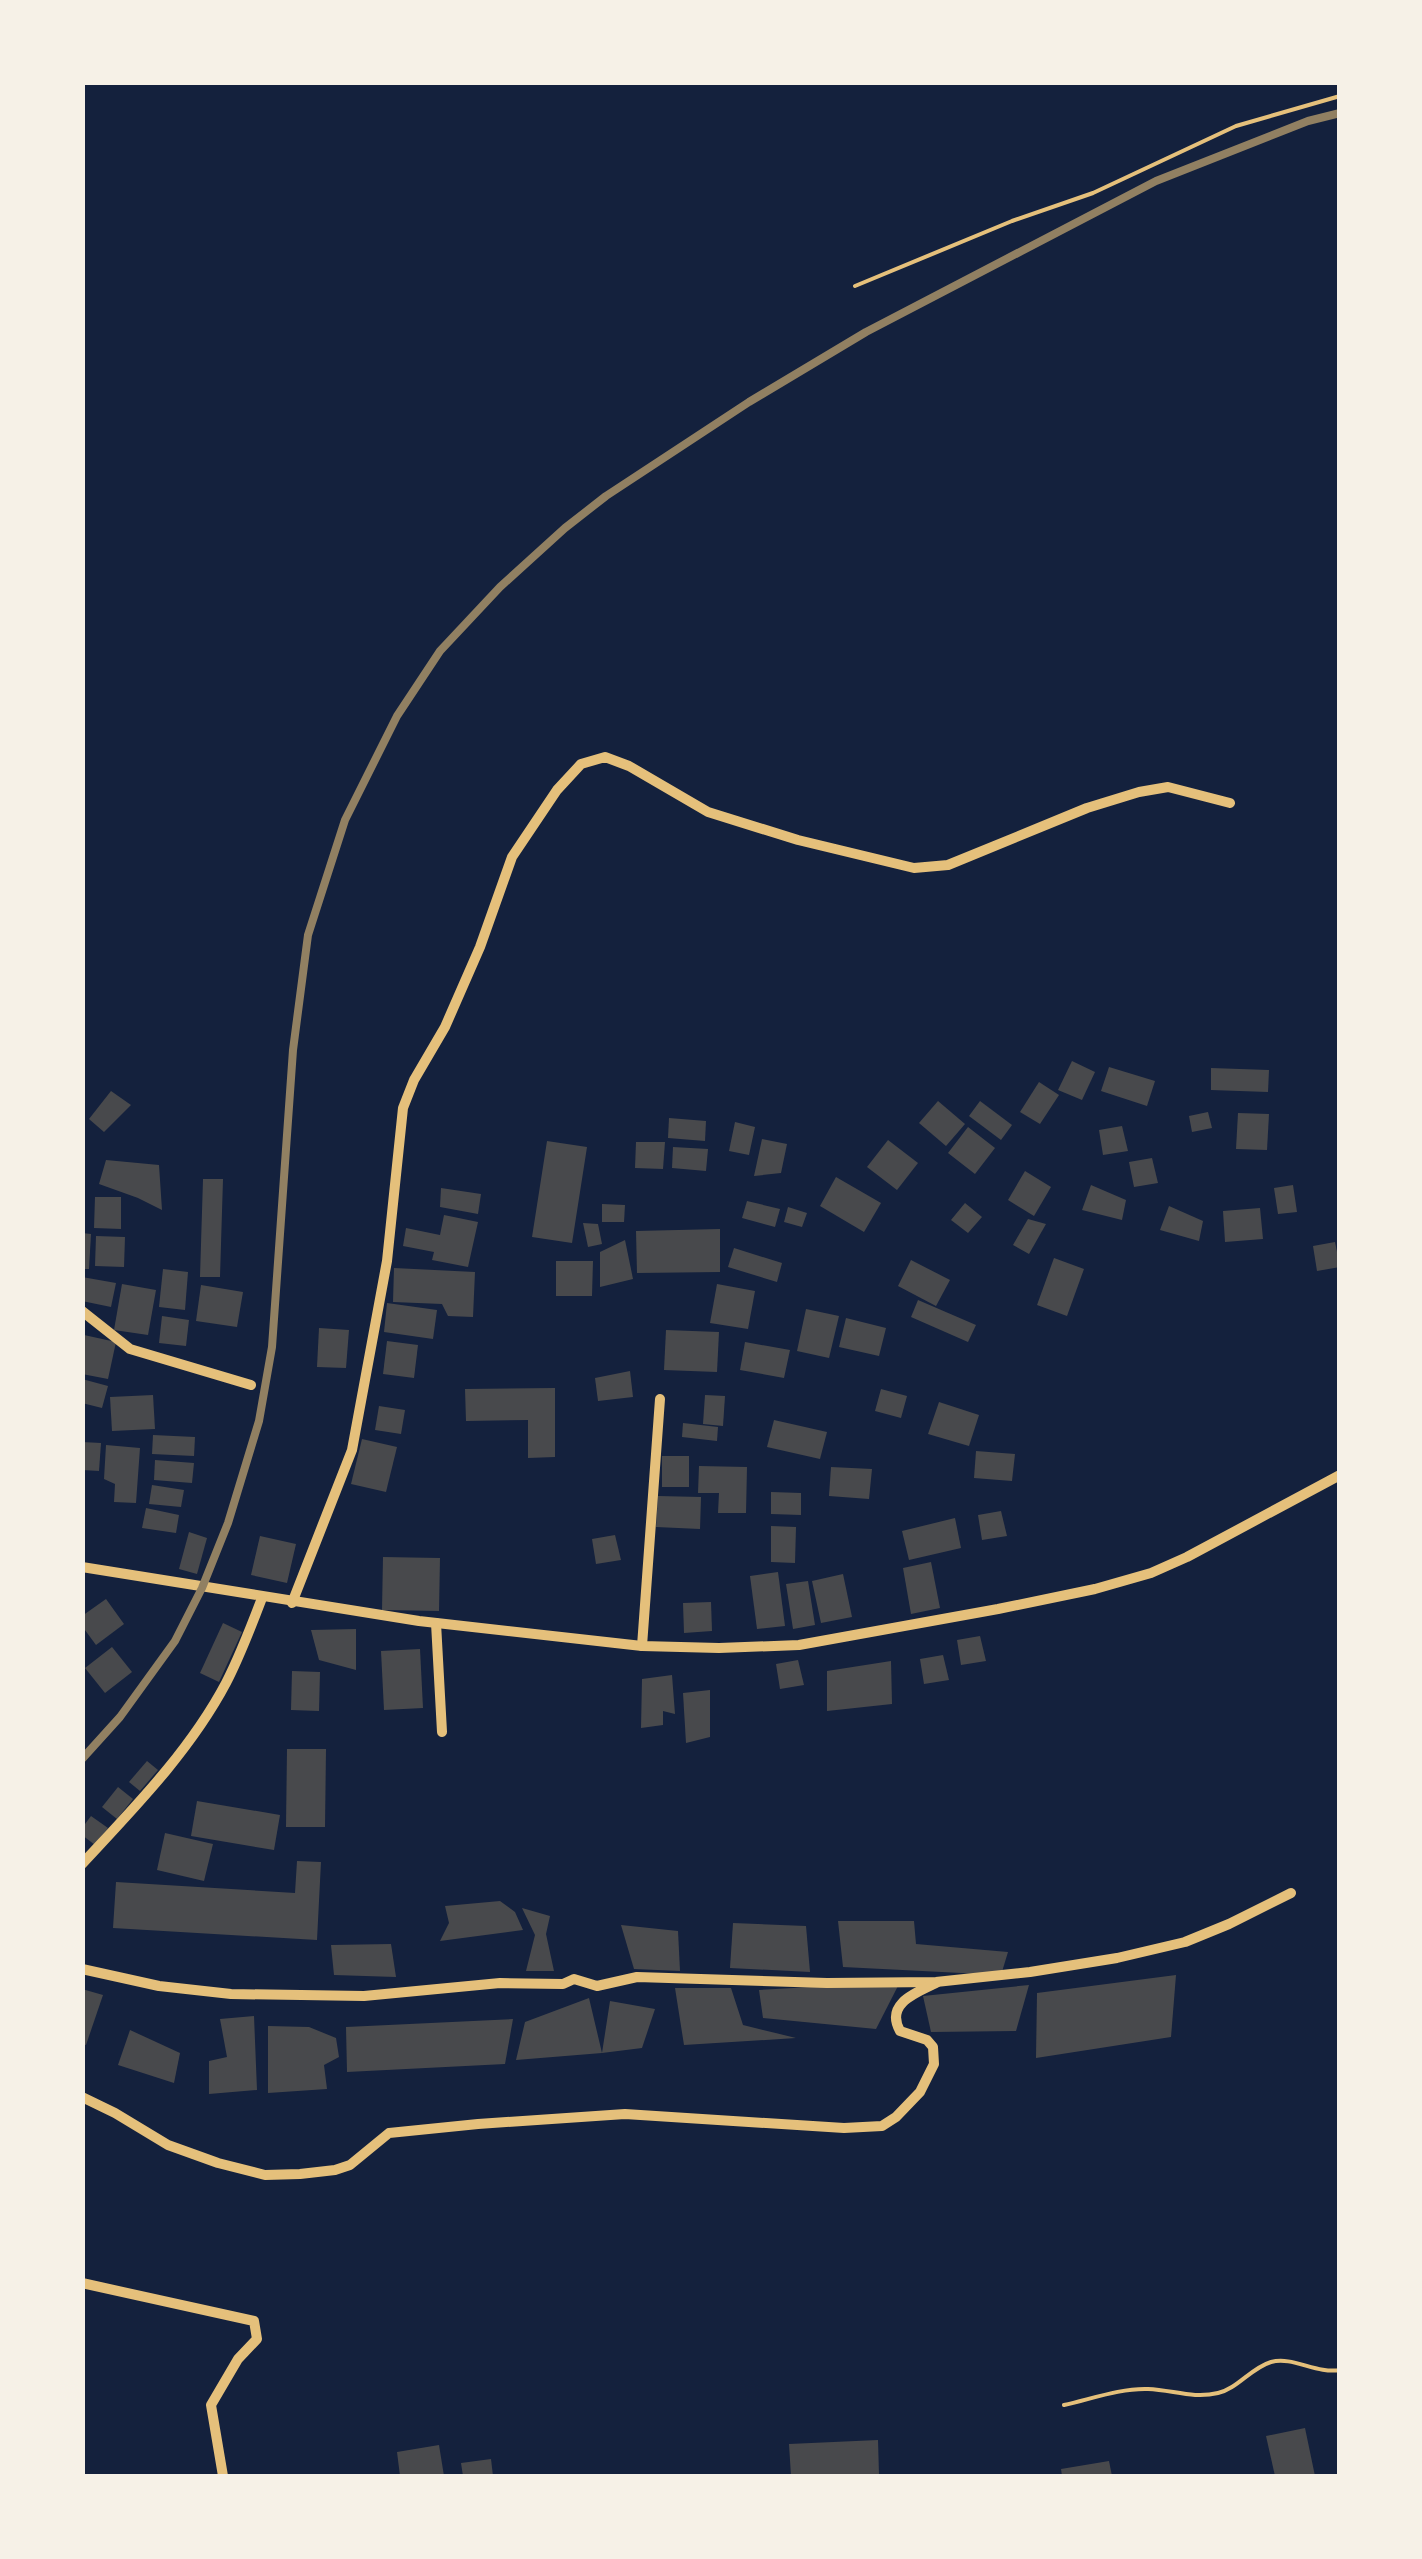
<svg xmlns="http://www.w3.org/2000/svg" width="1422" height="2559" font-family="Rubik,sans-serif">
  <rect width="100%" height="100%" fill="#14213d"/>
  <g fill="#48494c">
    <polygon points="1072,1061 1095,1072 1082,1100 1058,1090"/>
    <polygon points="1109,1067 1155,1081 1147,1106 1101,1091"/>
    <polygon points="1211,1068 1269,1070 1268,1092 1211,1090"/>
    <polygon points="1039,1082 1059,1095 1040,1124 1020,1112"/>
    <polygon points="111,1091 131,1105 104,1132 89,1119"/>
    <polygon points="938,1101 965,1124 946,1146 919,1123"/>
    <polygon points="980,1101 1012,1125 1001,1140 969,1116"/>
    <polygon points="1208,1112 1212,1128 1192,1132 1189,1116"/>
    <polygon points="1238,1113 1269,1114 1267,1150 1236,1149"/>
    <polygon points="669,1118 706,1121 705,1141 668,1138"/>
    <polygon points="735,1122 755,1127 749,1155 729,1151"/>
    <polygon points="1122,1126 1128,1151 1103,1155 1099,1130"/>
    <polygon points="968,1127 995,1148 975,1174 948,1153"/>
    <polygon points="762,1139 787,1144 781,1173 754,1176"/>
    <polygon points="888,1140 918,1163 897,1190 867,1167"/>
    <polygon points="547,1141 587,1147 572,1243 532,1237"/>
    <polygon points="636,1142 665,1142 663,1169 635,1168"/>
    <polygon points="673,1147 708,1149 706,1171 672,1168"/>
    <polygon points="1152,1158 1158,1183 1134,1187 1129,1162"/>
    <polygon points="106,1160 159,1165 162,1210 138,1198 99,1184"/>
    <polygon points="1025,1171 1051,1187 1034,1216 1008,1200"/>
    <polygon points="836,1177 881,1203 864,1232 820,1206"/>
    <polygon points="203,1179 223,1179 220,1277 200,1277"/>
    <polygon points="1091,1185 1126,1200 1122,1220 1082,1210"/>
    <polygon points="1293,1185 1297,1212 1278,1214 1274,1188"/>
    <polygon points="441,1188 481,1194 478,1214 440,1207"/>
    <polygon points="95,1197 121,1197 121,1229 94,1228"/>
    <polygon points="747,1201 780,1209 775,1227 742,1218"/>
    <polygon points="965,1203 982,1217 968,1233 951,1220"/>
    <polygon points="602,1204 625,1205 624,1222 602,1222"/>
    <polygon points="1169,1206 1203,1221 1199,1241 1160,1230"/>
    <polygon points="788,1207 807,1213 802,1227 784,1222"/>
    <polygon points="1260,1208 1263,1239 1225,1242 1223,1211"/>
    <polygon points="444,1215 478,1222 468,1267 432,1260 434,1252 403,1246 406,1228 440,1235"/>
    <polygon points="1028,1219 1046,1224 1029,1254 1013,1245"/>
    <polygon points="583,1223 598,1224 602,1244 588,1247"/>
    <polygon points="720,1229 720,1272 637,1273 636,1231"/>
    <polygon points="82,1233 91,1234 89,1269 82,1269"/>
    <polygon points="96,1236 125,1237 124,1267 95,1266"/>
    <polygon points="625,1240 633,1279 600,1287 600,1252"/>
    <polygon points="1335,1242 1340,1267 1317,1271 1313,1246"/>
    <polygon points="734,1248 782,1263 777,1282 728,1267"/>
    <polygon points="1054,1258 1084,1269 1067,1316 1037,1305"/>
    <polygon points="911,1260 950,1280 936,1306 898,1286"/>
    <polygon points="556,1261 593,1261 592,1296 556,1296"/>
    <polygon points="394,1268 475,1272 473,1317 448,1316 442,1304 393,1302"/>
    <polygon points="163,1269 188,1272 185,1310 159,1307"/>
    <polygon points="82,1277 116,1283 111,1307 82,1301"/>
    <polygon points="122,1284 156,1290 148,1335 114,1330"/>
    <polygon points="717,1284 755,1291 748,1329 710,1323"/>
    <polygon points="201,1285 243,1292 237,1327 196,1321"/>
    <polygon points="918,1300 976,1325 968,1342 911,1317"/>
    <polygon points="387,1303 437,1310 433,1339 384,1332"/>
    <polygon points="806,1309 839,1316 829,1358 797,1351"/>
    <polygon points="162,1316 189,1320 186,1346 159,1343"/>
    <polygon points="846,1318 886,1328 879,1356 839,1347"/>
    <polygon points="319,1328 349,1330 346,1368 317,1367"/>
    <polygon points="666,1330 719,1332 717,1372 664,1370"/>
    <polygon points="84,1335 116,1342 108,1379 82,1374"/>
    <polygon points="387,1341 418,1345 414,1378 383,1374"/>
    <polygon points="745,1342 790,1350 784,1378 740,1370"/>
    <polygon points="630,1371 633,1397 598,1401 595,1378"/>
    <polygon points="82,1379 108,1386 102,1408 82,1403"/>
    <polygon points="555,1388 555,1457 528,1458 528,1420 466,1421 465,1389"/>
    <polygon points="881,1389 907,1396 901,1418 875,1411"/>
    <polygon points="153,1395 155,1429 112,1431 110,1397"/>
    <polygon points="705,1395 725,1396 723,1426 703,1424"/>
    <polygon points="939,1402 979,1415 969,1446 928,1434"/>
    <polygon points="379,1406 405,1410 401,1434 375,1430"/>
    <polygon points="774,1420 827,1432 820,1459 767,1447"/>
    <polygon points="683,1423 718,1427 717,1441 682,1437"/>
    <polygon points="153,1435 195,1437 194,1456 152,1454"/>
    <polygon points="362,1439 397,1447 386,1492 351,1484"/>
    <polygon points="82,1442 101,1443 99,1471 82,1470"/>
    <polygon points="106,1445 140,1448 136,1503 114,1502 115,1484 104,1479"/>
    <polygon points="976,1451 1015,1454 1012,1481 974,1478"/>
    <rect x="662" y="1456" width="27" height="31"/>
    <polygon points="155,1460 194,1463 192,1483 154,1480"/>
    <polygon points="699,1466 747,1467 746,1513 718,1513 719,1493 698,1493"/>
    <polygon points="831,1467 872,1469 869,1499 829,1496"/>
    <polygon points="152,1485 184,1490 181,1507 149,1504"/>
    <polygon points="771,1492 801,1493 801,1515 771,1514"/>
    <polygon points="658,1496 701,1497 700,1529 656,1527"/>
    <polygon points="146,1508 179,1515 176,1533 142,1528"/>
    <polygon points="1001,1511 1007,1536 982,1540 978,1515"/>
    <polygon points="955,1518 961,1548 909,1560 902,1531"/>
    <polygon points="771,1526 796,1527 795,1563 771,1562"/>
    <polygon points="189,1532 207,1538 197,1574 179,1569"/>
    <polygon points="615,1535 621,1560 596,1564 592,1539"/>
    <polygon points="260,1536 296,1544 287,1583 251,1575"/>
    <polygon points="383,1557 440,1558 439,1611 382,1610"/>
    <polygon points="931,1562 940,1608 911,1614 903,1568"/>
    <polygon points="778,1572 785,1626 757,1629 750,1576"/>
    <polygon points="843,1574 852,1617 821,1623 812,1581"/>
    <polygon points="808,1581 815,1625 793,1629 786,1584"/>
    <polygon points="106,1599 124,1624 96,1645 82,1626 82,1616"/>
    <polygon points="711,1602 712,1631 684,1633 683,1603"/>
    <polygon points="223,1623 242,1632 219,1682 200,1673"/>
    <polygon points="356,1629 356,1670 319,1660 311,1630"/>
    <polygon points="980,1636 986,1661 961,1665 957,1640"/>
    <polygon points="112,1647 132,1672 105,1693 85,1668"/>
    <polygon points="420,1649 423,1708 384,1710 381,1651"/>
    <polygon points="943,1655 949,1680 924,1684 920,1659"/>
    <polygon points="798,1660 804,1685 780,1689 776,1664"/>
    <polygon points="891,1661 892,1704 827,1711 827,1671"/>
    <polygon points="292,1671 320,1672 319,1711 291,1710"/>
    <polygon points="672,1675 675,1714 663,1711 663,1725 641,1728 642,1679"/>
    <polygon points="710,1690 710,1737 686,1743 683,1693"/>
    <polygon points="287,1749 326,1749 325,1827 286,1827"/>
    <polygon points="147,1761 158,1770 140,1791 129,1782"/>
    <polygon points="118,1787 133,1799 117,1819 102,1807"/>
    <polygon points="197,1801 280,1815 274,1850 191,1836"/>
    <polygon points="91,1816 108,1828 95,1845 82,1835 82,1828"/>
    <polygon points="165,1833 213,1844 204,1881 157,1870"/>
    <polygon points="297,1861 321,1862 317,1940 113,1928 116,1882 295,1893"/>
    <polygon points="500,1901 515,1912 523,1930 440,1941 449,1923 445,1906"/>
    <polygon points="522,1908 550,1916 546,1934 554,1971 526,1971 535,1935"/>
    <polygon points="838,1921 914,1921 916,1944 1008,1952 1001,1975 843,1967"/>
    <polygon points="733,1923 806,1926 810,1972 730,1968"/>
    <polygon points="621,1925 678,1931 680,1971 634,1969"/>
    <polygon points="391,1944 396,1977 334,1975 331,1945"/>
    <polygon points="1176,1975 1171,2037 1036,2058 1037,1993"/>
    <polygon points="900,1982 876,2029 763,2018 759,1990"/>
    <polygon points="1029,1985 1016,2031 931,2032 923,1996"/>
    <polygon points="675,1988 731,1988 743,2025 796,2038 684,2045"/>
    <polygon points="82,1989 103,1995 86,2045 82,2044"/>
    <polygon points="589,1998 602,2053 610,2001 655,2009 642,2048 602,2053 516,2060 525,2022"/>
    <polygon points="254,2016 257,2090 209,2094 209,2061 227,2057 220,2019"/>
    <polygon points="513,2019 505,2064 347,2072 346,2027"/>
    <polygon points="268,2026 309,2027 336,2038 339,2057 324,2065 327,2089 268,2093"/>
    <polygon points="130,2030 180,2053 174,2083 118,2065"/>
    <polygon points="1305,2428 1315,2476 1275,2476 1266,2436"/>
    <polygon points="878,2440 879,2475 791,2476 789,2444"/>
    <polygon points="439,2445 444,2476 400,2476 397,2452"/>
    <polygon points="491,2459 493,2476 463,2476 461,2463"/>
    <polygon points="1109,2461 1112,2476 1062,2476 1061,2469"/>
  </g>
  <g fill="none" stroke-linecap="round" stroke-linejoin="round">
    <g stroke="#e5c07b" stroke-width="4">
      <polyline points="855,286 1012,221 1093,193 1236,126 1340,96"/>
      <path d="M1064,2405c27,-6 57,-17 84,-16 25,1 45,10 70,4 19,-4 33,-25 53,-31 22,-6 45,12 69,8"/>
    </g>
    <g stroke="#e5c07b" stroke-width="10">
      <polyline points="82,1311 130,1349 251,1385"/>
      <polyline points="82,1567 419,1621 642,1646 719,1648 799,1645 998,1609 1095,1589 1151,1573 1187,1557 1340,1475"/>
      <polyline points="292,1603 352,1450 387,1261 403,1108 414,1080 445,1027 480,947 512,857 557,790 581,764 605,757 629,766 708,812 798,840 914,868 948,865 1087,808 1139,792 1168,787 1230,803"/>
      <polyline points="436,1623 442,1732"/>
      <polyline points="642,1646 660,1399"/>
      <path d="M82,1864c52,-56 108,-113 144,-181 14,-27 25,-56 36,-85"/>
      <polyline points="82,1969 159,1986 231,1994 364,1996 500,1983 563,1984 574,1979 597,1986 637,1977 827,1983 936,1982 1030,1972 1117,1958 1185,1942 1229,1924 1291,1893"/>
      <path d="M82,2097l33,16 53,32 50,18 47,12 35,-1 35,-4 15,-5 39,-32 89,-9 147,-10 219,14 38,-2 14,-9 24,-25 14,-28 -1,-17 -6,-7 -27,-9c-15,-27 15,-38 36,-48"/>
      <polyline points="82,2283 254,2321 257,2339 238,2359 211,2405 223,2476"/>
    </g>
    <polyline stroke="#918062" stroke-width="8" points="82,1759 120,1717 175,1641 202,1588 228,1523 259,1421 272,1347 293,1050 308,935 345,820 397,716 440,651 500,587 565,528 606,496 749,402 866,332 1156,181 1308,121 1340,113"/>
  </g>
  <rect width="1422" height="2559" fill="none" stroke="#f6f1e7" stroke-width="170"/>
</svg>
